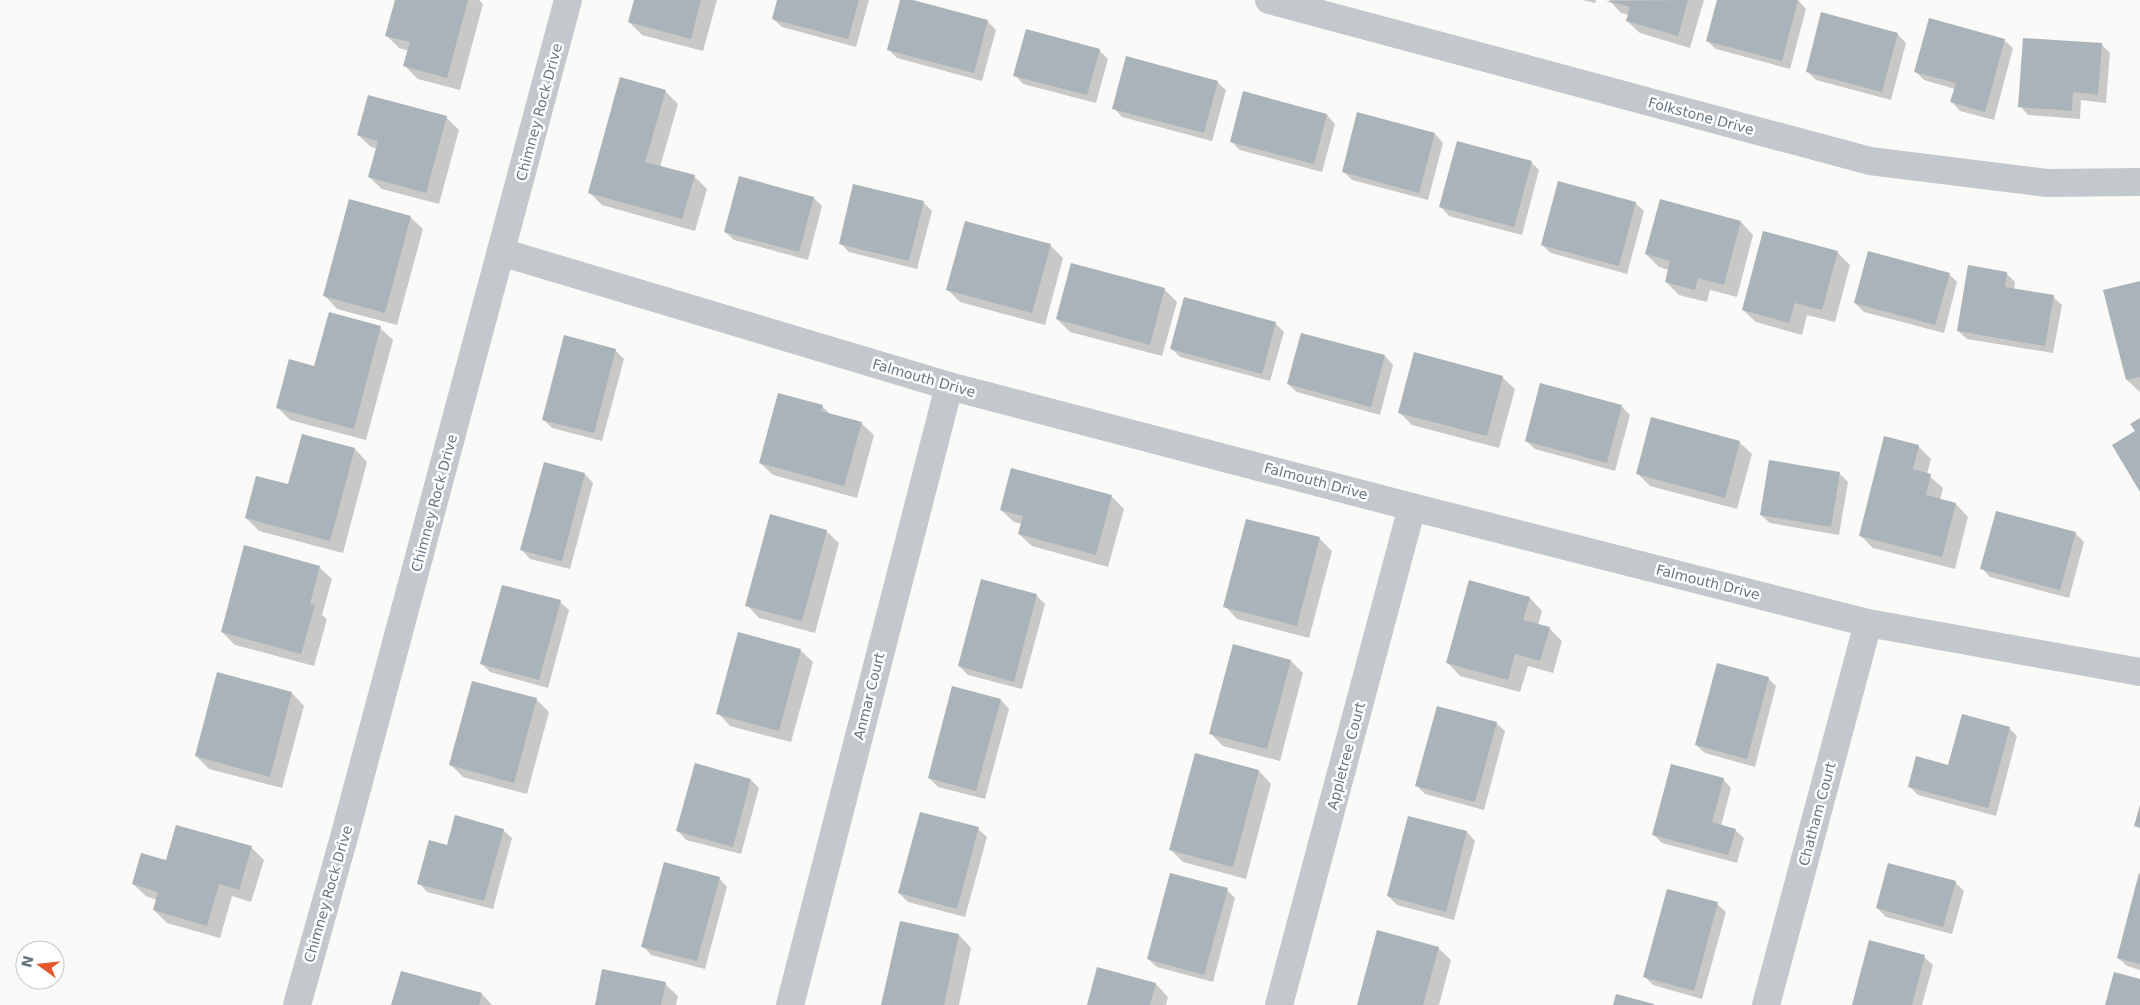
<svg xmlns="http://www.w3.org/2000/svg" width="2140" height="1005" font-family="'DejaVu Sans',sans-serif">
  <rect width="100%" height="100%" fill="#fafaf8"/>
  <g fill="#0003">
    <polygon points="396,0 479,0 483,4 460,90 418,79 405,66 409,51 399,48 386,35"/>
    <polygon points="635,0 717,0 703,51 642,35 629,22"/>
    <polygon points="778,0 869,0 856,47 782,27 773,19"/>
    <polygon points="902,0 909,0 987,21 996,30 982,81 897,58 888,49"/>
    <polygon points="1583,0 1596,0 1595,3"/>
    <polygon points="1609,0 1704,0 1690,48 1640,33 1627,21 1629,15 1621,13"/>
    <polygon points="1718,0 1798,0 1806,9 1790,69 1716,49 1707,41"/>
    <polygon points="1897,34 1906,43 1891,100 1816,80 1807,71"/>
    <polygon points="2004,40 2013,48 1994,120 1960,111 1952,102 1955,89 1924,80 1916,72"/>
    <polygon points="2101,44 2110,53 2106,103 2081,100 2080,119 2028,115 2020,106"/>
    <polygon points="1099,50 1108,59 1096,103 1023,84 1015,75"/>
    <polygon points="1217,82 1226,90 1212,141 1122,117 1114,108"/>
    <polygon points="665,91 678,104 660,167 694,176 707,189 695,231 602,205 590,193"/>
    <polygon points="1327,115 1335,124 1322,172 1240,150 1231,141"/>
    <polygon points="446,117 459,130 439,204 382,189 369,177 377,149 371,147 358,135"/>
    <polygon points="1435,134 1443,143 1428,200 1352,180 1343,171"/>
    <polygon points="1531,162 1539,170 1522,235 1449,216 1441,207"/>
    <polygon points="854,185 924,203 932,211 917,269 849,252 840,243"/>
    <polygon points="814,198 822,206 808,260 734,240 725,232"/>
    <polygon points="1635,203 1644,211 1627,274 1551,253 1542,245"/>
    <polygon points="410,217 423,229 397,325 337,309 325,296"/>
    <polygon points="1741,222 1753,235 1737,297 1710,290 1707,302 1679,295 1666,282 1669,270 1659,267 1646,254"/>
    <polygon points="1050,245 1063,258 1045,325 960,302 948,290"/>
    <polygon points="1837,252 1850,265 1835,322 1807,315 1802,335 1756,322 1743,310"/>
    <polygon points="2006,273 2015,282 2014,290 2053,297 2062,305 2053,353 1967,339 1958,331"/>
    <polygon points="1949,274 1957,282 1944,333 1864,312 1855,303"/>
    <polygon points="2140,282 2140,392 2127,380 2104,291"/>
    <polygon points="1164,289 1177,302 1162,356 1070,332 1057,319"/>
    <polygon points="1275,323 1284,332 1270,381 1180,357 1172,349"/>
    <polygon points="380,328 393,340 366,440 290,420 277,407 315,367"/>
    <polygon points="1302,334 1385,356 1393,365 1380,415 1297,392 1288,384"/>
    <polygon points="615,350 624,359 602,441 552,428 543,419"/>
    <polygon points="1502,377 1515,389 1499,448 1412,425 1399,412"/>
    <polygon points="822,406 831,415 861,423 874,435 857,498 773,475 760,463"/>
    <polygon points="1621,406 1630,415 1615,471 1535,449 1526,441"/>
    <polygon points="302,435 355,449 367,462 343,553 259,531 246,518 289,486"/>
    <polygon points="1885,438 1919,447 1931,459 1927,474 1943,488 1940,500 1956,504 1968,517 1955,569 1873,548 1861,536"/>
    <polygon points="1739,442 1752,454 1737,509 1650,486 1637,473"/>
    <polygon points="1839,473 1848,482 1839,535 1770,523 1761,515"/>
    <polygon points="585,474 593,483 570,569 530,559 522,550"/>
    <polygon points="1111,496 1124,509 1108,567 1032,546 1019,534 1022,524 1014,522 1001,510"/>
    <polygon points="826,531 839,543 815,633 759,618 747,605"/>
    <polygon points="2075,533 2084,542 2069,598 1990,577 1982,568"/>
    <polygon points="1319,538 1332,551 1309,638 1237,619 1225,606"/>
    <polygon points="319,567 332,579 322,615 327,619 314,666 235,645 222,632"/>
    <polygon points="1036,595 1045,604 1022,689 968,675 959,666"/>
    <polygon points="1530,598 1542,611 1538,625 1549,628 1562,641 1553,673 1528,666 1520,692 1460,676 1448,663"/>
    <polygon points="560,602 569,610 548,688 490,672 482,664"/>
    <polygon points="800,650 813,662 791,742 730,726 718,713"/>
    <polygon points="1291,661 1303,673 1280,761 1223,746 1211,734"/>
    <polygon points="218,674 292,693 304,706 282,788 209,769 196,756"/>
    <polygon points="1768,678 1776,686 1755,767 1705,753 1696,745"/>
    <polygon points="536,699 549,712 527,794 463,777 451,765"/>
    <polygon points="1001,700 1009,709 985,799 938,787 929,778"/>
    <polygon points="1496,723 1505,731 1484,810 1425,794 1417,786"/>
    <polygon points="2009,728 2017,736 1996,816 1918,795 1910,787 1949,766"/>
    <polygon points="1259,771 1271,784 1246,879 1183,862 1171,850"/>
    <polygon points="1723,779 1731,788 1721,826 1735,830 1744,838 1737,863 1662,843 1654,835"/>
    <polygon points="751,780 759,788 741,854 686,840 678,831"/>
    <polygon points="1409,817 1467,832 1475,841 1454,920 1397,905 1388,896"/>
    <polygon points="978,829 987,837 965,917 908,902 899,893"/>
    <polygon points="503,830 512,838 493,909 427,892 419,883"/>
    <polygon points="251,847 264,860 251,902 232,896 220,938 167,923 154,910 157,900 146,896 133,884 167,862"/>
    <polygon points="2140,876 2140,970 2127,966 2118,958"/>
    <polygon points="719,878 727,887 705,969 651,955 643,946"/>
    <polygon points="1955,882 1964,891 1952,934 1886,917 1877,908"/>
    <polygon points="1227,890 1235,898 1213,982 1157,967 1148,959"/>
    <polygon points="1717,904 1726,912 1702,999 1653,985 1645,977"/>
    <polygon points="959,935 971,948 959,1005 882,1005"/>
    <polygon points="1438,948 1451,960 1439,1005 1358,1005"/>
    <polygon points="1924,957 1933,965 1922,1005 1853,1005"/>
    <polygon points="665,984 678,996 676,1005 596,1005"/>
    <polygon points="1156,984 1168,997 1166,1005 1089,1005"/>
    <polygon points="482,994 492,1005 393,1005"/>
  </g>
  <g fill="#aab3b9">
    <polygon points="395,0 468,0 447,78 403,66 410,42 385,36"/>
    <polygon points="634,0 701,0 691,39 628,22"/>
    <polygon points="777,0 859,0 848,39 772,19"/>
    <polygon points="900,0 913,0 988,20 974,73 887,50"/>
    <polygon points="1688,0 1678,36 1626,21 1630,7 1606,1"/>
    <polygon points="1717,0 1798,0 1782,61 1706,41"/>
    <polygon points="1821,12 1898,33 1882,92 1806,72"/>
    <polygon points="1929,18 2005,39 1985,112 1950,102 1956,83 1914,72"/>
    <polygon points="1026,29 1100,49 1087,95 1013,76"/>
    <polygon points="2023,38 2102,43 2098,95 2073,92 2072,111 2018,107"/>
    <polygon points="1126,56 1218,81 1204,133 1112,109"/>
    <polygon points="620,77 666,90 645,162 695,175 682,219 588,193"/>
    <polygon points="1243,91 1327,114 1314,164 1230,142"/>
    <polygon points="368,95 447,116 426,193 368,177 378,141 357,135"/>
    <polygon points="1357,112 1435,133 1419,193 1342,172"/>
    <polygon points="1457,141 1532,161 1514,227 1439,207"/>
    <polygon points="739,176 814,197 799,252 724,232"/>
    <polygon points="1558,181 1636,202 1619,266 1541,245"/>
    <polygon points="853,184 924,201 909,261 839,244"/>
    <polygon points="349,199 411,216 385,313 323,296"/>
    <polygon points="1660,199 1741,221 1724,285 1698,278 1695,290 1665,282 1670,261 1645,254"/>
    <polygon points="965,221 1051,244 1032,313 946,290"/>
    <polygon points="1763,231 1838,251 1822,310 1795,303 1789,323 1742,310"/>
    <polygon points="1868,251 1950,273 1935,325 1854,303"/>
    <polygon points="1071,263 1165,288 1150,345 1056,319"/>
    <polygon points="1968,265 2007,272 2005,287 2054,295 2045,346 1957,331"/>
    <polygon points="2140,281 2140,377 2126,380 2103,290"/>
    <polygon points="1184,297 1276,322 1262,374 1170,349"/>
    <polygon points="329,312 381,326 354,429 276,408 289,359 314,366"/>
    <polygon points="1301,333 1385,355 1371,407 1287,384"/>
    <polygon points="564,335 616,349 594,433 542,420"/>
    <polygon points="1414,352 1503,376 1487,436 1398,413"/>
    <polygon points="1540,383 1622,405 1607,463 1525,441"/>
    <polygon points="778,393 823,405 821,411 862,422 844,486 759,463"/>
    <polygon points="1651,417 1740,441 1725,498 1636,474"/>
    <polygon points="2140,418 2140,492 2112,445 2135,431 2130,424"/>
    <polygon points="302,434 355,448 330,541 245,518 256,476 288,484"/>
    <polygon points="1884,436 1919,445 1913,469 1931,474 1926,495 1956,503 1942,557 1859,536"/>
    <polygon points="1769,460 1840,472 1831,527 1760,515"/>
    <polygon points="544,462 585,473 562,561 520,550"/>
    <polygon points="1011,468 1112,495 1096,555 1018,534 1023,516 1000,510"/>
    <polygon points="1996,511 2076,532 2060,590 1980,569"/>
    <polygon points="770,514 827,530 802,621 745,606"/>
    <polygon points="1246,519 1320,537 1297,626 1223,607"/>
    <polygon points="244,545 320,566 310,604 315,605 301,654 221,632"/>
    <polygon points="981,579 1037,594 1014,682 958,666"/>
    <polygon points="1469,580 1530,597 1523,620 1550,627 1540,661 1515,654 1508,680 1446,663"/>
    <polygon points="502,585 561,600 539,680 480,664"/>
    <polygon points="738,632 801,649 779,731 716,714"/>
    <polygon points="1233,644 1291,660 1267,749 1209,734"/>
    <polygon points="1717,663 1769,677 1747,759 1695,745"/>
    <polygon points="217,672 292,692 270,777 195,756"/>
    <polygon points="472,681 537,698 514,783 449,765"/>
    <polygon points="952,686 1001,699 976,791 928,778"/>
    <polygon points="1437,706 1497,722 1475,802 1415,786"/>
    <polygon points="1962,714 2010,727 1988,808 1908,787 1916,756 1948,765"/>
    <polygon points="1195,753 1259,770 1233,867 1169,850"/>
    <polygon points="695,763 751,779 733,847 676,831"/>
    <polygon points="1671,764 1724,778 1712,822 1736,829 1728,855 1652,835"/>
    <polygon points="2140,805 2140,828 2134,826"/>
    <polygon points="920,812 979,827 957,909 898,893"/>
    <polygon points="455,815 504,829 484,901 417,884 429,840 447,845"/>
    <polygon points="1408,816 1467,831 1446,912 1387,896"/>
    <polygon points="176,825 252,846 239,890 219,884 207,926 153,910 158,892 132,884 141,853 166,860"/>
    <polygon points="664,862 720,877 697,961 641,947"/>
    <polygon points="1888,863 1956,881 1943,927 1876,908"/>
    <polygon points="1170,873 1228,888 1204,975 1147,959"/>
    <polygon points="2139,873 2140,874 2140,964 2117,958"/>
    <polygon points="1667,889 1718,902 1694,991 1643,977"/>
    <polygon points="900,921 959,934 944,1005 881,1005"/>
    <polygon points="1377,930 1439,947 1423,1005 1357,1005"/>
    <polygon points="1869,940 1925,955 1912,1005 1852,1005"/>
    <polygon points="1097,967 1156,983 1150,1005 1087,1005"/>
    <polygon points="602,969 666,982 661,1005 595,1005"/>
    <polygon points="401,971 482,993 479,1005 391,1005"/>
    <polygon points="2114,972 2140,979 2140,1005 2105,1005"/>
    <polygon points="1616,994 1654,1004 1654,1005 1613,1005"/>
  </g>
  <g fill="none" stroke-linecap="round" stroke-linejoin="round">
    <g stroke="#c3c8cc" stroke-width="28">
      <polyline points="1269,0 1870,161 2047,183 2140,182"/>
      <polyline points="501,252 949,386 1412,507 1868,623 2140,672"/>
      <polyline points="297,1005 346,830 568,0"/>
      <polyline points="790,1005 949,386"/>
      <polyline points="1279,1005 1412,507"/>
      <polyline points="1766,1005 1868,623"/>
    </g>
  </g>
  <g text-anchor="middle" stroke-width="5" stroke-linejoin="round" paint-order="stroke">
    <g font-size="14" fill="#657683" stroke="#fff">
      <text transform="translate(539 112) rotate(-75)" y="5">Chimney Rock Drive</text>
      <text transform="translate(1701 116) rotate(15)" y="5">Folkstone Drive</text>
      <text transform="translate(924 378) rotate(16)" y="5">Falmouth Drive</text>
      <text transform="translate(1316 481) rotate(15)" y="5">Falmouth Drive</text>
      <text transform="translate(434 503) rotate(-75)" y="5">Chimney Rock Drive</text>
      <text transform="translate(1708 582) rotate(14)" y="5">Falmouth Drive</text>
      <text transform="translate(869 696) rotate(-76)" y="5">Anmar Court</text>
      <text transform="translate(1346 756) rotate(-75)" y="5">Appletree Court</text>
      <text transform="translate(1817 814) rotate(-75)" y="5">Chatham Court</text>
      <text transform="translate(328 894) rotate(-74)" y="5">Chimney Rock Drive</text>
    </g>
  </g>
  <g transform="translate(40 965) rotate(285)"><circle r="24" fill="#ffffff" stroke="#c1c8cd"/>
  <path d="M0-4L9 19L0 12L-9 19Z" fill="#e4572e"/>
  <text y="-8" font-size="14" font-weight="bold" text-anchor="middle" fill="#657683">N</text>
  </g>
</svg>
